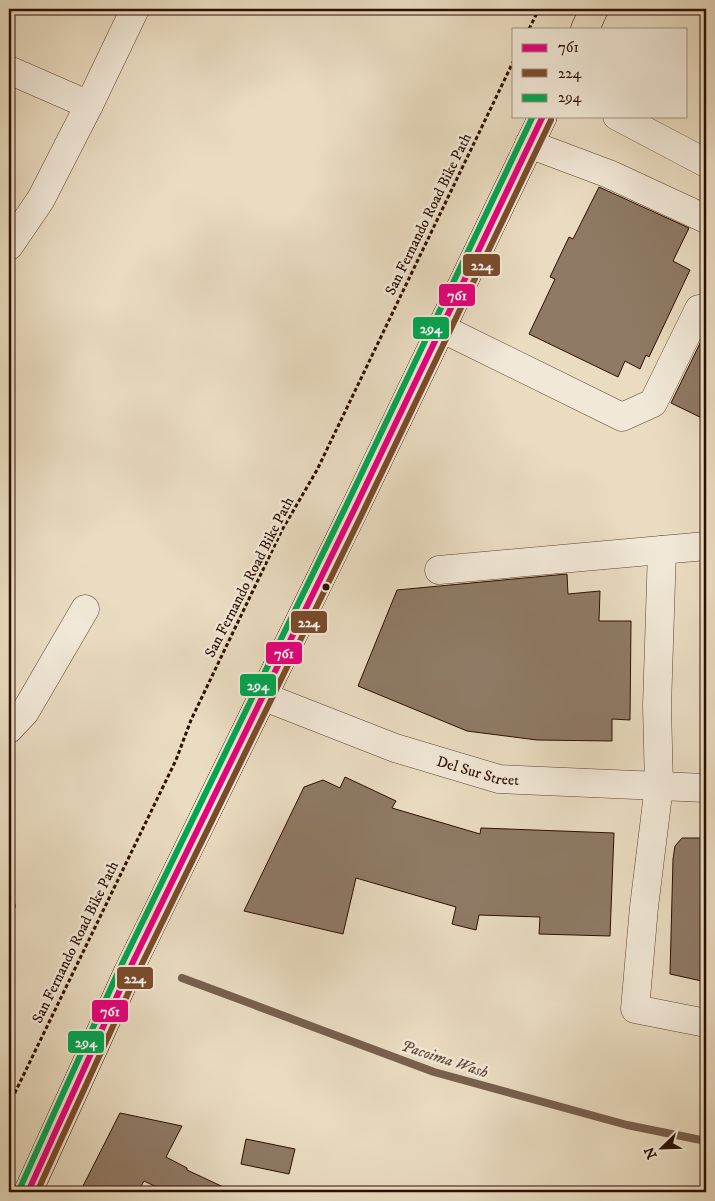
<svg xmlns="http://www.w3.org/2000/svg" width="715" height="1201" font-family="'IM FELL DW Pica',serif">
  <rect width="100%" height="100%" fill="#eadcc1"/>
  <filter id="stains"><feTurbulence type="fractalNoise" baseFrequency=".004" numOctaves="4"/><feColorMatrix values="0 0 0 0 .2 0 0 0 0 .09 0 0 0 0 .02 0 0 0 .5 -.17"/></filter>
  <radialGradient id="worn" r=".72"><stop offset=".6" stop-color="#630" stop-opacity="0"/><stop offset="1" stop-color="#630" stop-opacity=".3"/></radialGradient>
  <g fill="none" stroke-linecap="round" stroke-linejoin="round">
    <g stroke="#78604d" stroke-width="8">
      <polyline points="9,905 12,906"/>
      <polyline points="182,978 434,1072 627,1125 706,1141"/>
    </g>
  </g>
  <g fill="#8f7a65" stroke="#2d0f01">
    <polygon points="599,187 689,228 673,261 690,270 649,357 646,355 640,369 625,361 618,377 529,334 555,279 550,277 569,237 573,239"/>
    <polygon points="706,331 706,420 671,403"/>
    <polygon points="567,574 568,594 600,591 599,621 631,621 630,720 612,719 612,741 537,740 467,731 358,686 397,590"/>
    <polygon points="345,777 396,801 392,808 480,834 481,828 614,833 610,936 539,934 540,917 479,915 476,930 452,924 456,907 356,878 343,934 244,911 304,787 323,780 340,788"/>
    <polygon points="682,838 706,838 706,982 670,974 673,859 675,846"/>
    <polygon points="120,1113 182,1126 166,1157 187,1168 187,1170 234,1192 167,1192 144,1181 138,1192 80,1192"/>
    <polygon points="246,1139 295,1149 289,1174 241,1164"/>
  </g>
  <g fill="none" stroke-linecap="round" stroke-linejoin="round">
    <g stroke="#5c4231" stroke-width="29">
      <g id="minor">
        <polyline points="9,70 89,105 135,9"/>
        <polyline points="617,116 706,163"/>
        <polyline points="529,144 609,174 706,219"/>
        <polyline points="9,246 41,199 89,105"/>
        <polyline points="441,328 622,417 653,403 699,309"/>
        <polyline points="662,550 657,706 659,786 644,907 635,1009 706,1023"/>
        <polyline points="439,570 706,546"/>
        <path id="s1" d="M262,696l133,52 104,31 207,9"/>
        <polyline points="9,729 25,712 85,609"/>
      </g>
    </g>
    <g stroke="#2d0f01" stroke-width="29">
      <g id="major">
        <polyline points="585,29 594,9"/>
        <polyline points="28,1192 128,972 354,510 543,116"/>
      </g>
    </g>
    <g stroke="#2d0f01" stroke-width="3" stroke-dasharray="4 2.5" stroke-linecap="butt">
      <polyline points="529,29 539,9"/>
      <polyline points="9,1105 176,760 191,720 282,530 317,470 514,60"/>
    </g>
    <use href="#minor" stroke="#f1e8d7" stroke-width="28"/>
    <use href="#major" stroke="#eadcc1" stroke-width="28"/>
    <g stroke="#f1e8d7" stroke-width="10">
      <polyline id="bus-1" points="28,1192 128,972 354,510 543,116"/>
    </g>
    <g stroke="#f1e8d7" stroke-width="10">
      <polyline id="bus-2" points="37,1192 136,976 362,514 551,120"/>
    </g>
    <g stroke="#f1e8d7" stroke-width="10">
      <polyline id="bus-3" points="20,1188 120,968 346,506 533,116"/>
    </g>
    <use href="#bus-1" stroke="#e5007d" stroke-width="6"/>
    <use href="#bus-2" stroke="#7a4b2a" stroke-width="6"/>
    <use href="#bus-3" stroke="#00a651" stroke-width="6"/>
  </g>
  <circle fill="#2d0f01" stroke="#f1e8d7" stroke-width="2" cx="326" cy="587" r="4.5"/>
  <g text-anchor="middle" stroke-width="5" stroke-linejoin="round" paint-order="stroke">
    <g font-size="15" fill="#2d0f01" stroke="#f1e8d7">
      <text transform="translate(428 214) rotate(-64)" y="5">San Fernando Road Bike Path</text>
      <text transform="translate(249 577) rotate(-63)" y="5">San Fernando Road Bike Path</text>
      <text dy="5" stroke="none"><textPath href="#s1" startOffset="229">Del Sur Street</textPath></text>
      <text transform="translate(75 942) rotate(-64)" y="5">San Fernando Road Bike Path</text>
    </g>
    <g font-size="16" font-style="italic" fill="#654c3a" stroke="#f1e8d7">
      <text transform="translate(445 1058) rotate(18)" y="6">Pacoima Wash</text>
    </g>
  </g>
  <g stroke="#f1e8d7" stroke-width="2">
    <rect x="462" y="253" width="39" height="24" rx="5" fill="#7a4b2a"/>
    <rect x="438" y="283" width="38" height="24" rx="5" fill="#e5007d"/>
    <rect x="412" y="316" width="38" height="24" rx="5" fill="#00a651"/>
    <rect x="290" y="610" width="38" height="24" rx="5" fill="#7a4b2a"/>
    <rect x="265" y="641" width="38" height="24" rx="5" fill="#e5007d"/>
    <rect x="239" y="673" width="38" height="24" rx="5" fill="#00a651"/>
    <rect x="116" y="966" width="38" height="24" rx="5" fill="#7a4b2a"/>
    <rect x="91" y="999" width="38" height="24" rx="5" fill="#e5007d"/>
    <rect x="67" y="1030" width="38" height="24" rx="5" fill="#00a651"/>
  </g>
  <g font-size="14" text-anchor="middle" font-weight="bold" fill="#fff">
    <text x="482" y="270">224</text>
    <text x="457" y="300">761</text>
    <text x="431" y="333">294</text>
    <text x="309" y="627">224</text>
    <text x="284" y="658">761</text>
    <text x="258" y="690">294</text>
    <text x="135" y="983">224</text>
    <text x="110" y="1016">761</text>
    <text x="86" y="1047">294</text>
  </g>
  <rect width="715" height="1201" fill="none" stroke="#eadcc1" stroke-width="30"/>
  <rect x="10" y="10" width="695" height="1181" fill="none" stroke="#2d0f01" stroke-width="2.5"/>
  <rect x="15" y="15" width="685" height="1171" fill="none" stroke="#2d0f01"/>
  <rect x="512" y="28" width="175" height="90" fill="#f1e8d7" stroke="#a39181"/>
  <rect x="522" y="44" width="25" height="8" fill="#e5007d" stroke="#a39181"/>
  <text x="558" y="52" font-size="15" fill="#2d0f01">761</text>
  <rect x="522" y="69" width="25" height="8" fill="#7a4b2a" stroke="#a39181"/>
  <text x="558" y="78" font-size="15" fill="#2d0f01">224</text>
  <rect x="522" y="94" width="25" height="8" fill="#00a651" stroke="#a39181"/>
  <text x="558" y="102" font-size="15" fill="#2d0f01">294</text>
  <g transform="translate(662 1148) rotate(247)" stroke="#f1e8d7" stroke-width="4" paint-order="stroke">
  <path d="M0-4L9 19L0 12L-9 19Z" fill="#2d0f01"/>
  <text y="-8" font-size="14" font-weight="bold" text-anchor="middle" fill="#2d0f01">N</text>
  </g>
  <rect width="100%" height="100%" filter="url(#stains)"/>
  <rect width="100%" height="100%" fill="url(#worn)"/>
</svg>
